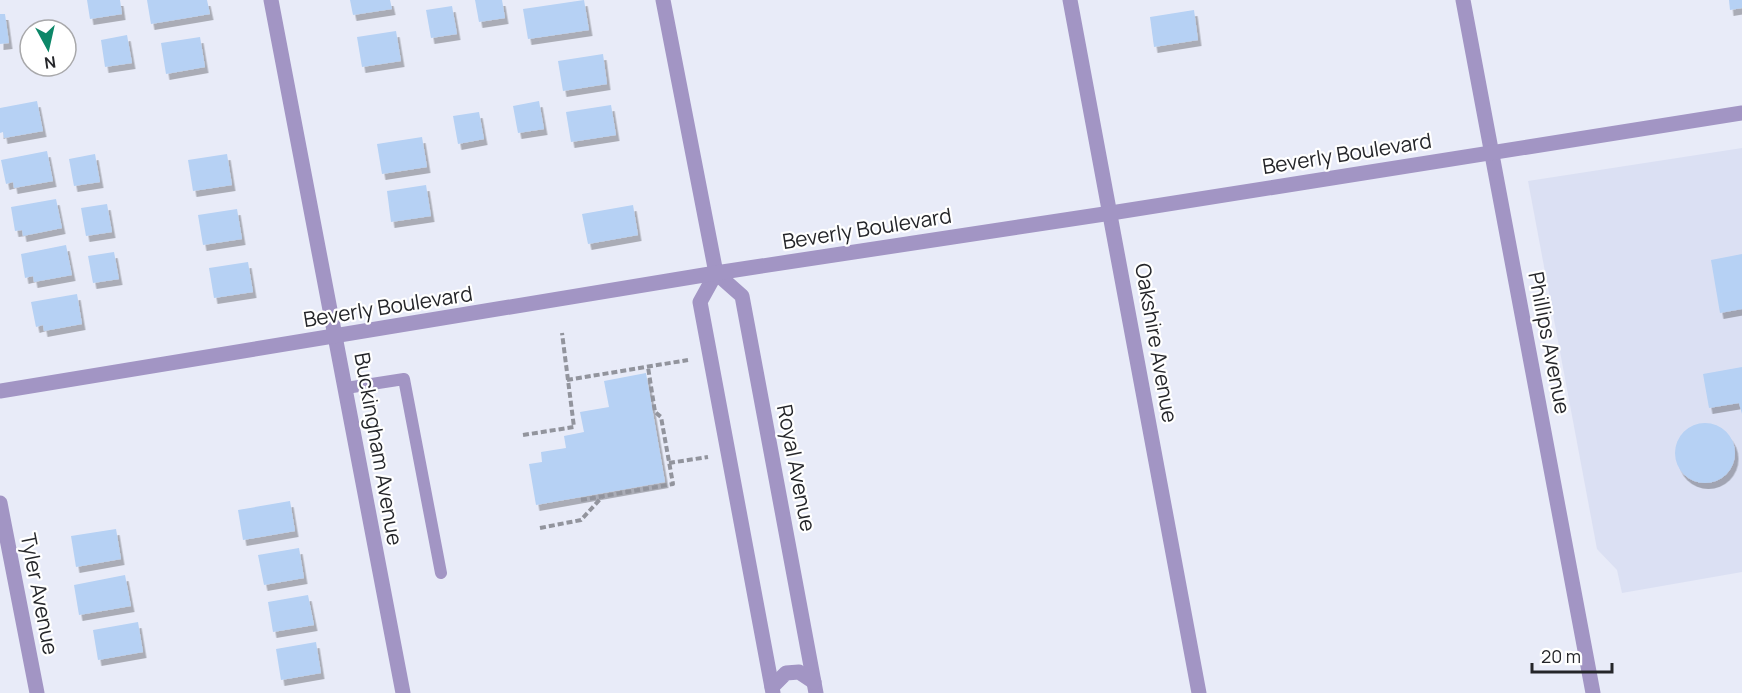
<svg xmlns="http://www.w3.org/2000/svg" width="1742" height="693" font-family="Manrope,sans-serif">
  <defs>
    <filter id="shadow"><feDropShadow dx="3.5" dy="6" stdDeviation="0" flood-color="#0004"/></filter>
  </defs>
  <rect width="100%" height="100%" fill="#e8ebf8"/>
  <polygon fill="#dbe0f3" points="1742,148 1742,572 1622,593 1617,570 1597,549 1528,181"/>
  <g fill="#b6d1f4" filter="url(#shadow)">
    <polygon points="87,0 120,0 122,14 90,19"/>
    <polygon points="147,0 207,0 210,14 151,24"/>
    <polygon points="350,0 390,0 392,9 353,15"/>
    <polygon points="475,0 502,0 505,18 479,22"/>
    <polygon points="584,0 589,30 528,39 523,9"/>
    <polygon points="1729,0 1742,0 1742,8 1730,10"/>
    <polygon points="452,6 457,34 431,38 426,10"/>
    <polygon points="1194,10 1198,40 1154,47 1150,17"/>
    <polygon points="0,14 5,14 9,43 0,44"/>
    <polygon points="396,31 401,61 362,67 357,37"/>
    <polygon points="127,35 132,63 105,67 101,40"/>
    <polygon points="200,37 205,67 166,74 161,43"/>
    <polygon points="603,54 607,84 563,91 558,61"/>
    <polygon points="37,101 43,131 4,138 3,132 0,133 0,108"/>
    <polygon points="539,101 544,129 518,133 513,106"/>
    <polygon points="611,105 616,135 571,142 566,112"/>
    <polygon points="479,112 484,139 458,144 453,116"/>
    <polygon points="422,137 427,167 382,174 377,144"/>
    <polygon points="47,151 53,181 14,188 13,182 6,184 1,160"/>
    <polygon points="95,154 100,182 74,186 69,159"/>
    <polygon points="227,154 232,185 193,191 188,160"/>
    <polygon points="426,185 431,216 391,222 387,191"/>
    <polygon points="56,199 62,228 23,236 22,230 15,231 11,207"/>
    <polygon points="107,204 112,232 86,236 81,208"/>
    <polygon points="633,205 638,235 588,244 582,214"/>
    <polygon points="237,209 242,239 203,245 198,215"/>
    <polygon points="66,245 72,275 34,282 33,276 25,278 21,254"/>
    <polygon points="114,252 119,279 93,283 88,256"/>
    <polygon points="1742,254 1742,309 1720,313 1711,260"/>
    <polygon points="248,262 253,292 214,298 209,268"/>
    <polygon points="77,294 82,324 44,331 43,325 36,327 31,302"/>
    <polygon points="1742,367 1742,414 1739,403 1709,408 1703,374"/>
    <polygon points="646,373 665,482 536,505 529,464 542,462 541,452 566,448 564,436 584,432 580,412 609,407 604,381"/>
    <circle cx="1705" cy="453" r="30"/>
    <polygon points="290,501 295,531 243,540 238,510"/>
    <polygon points="116,529 121,559 76,567 71,536"/>
    <polygon points="299,548 304,578 264,585 258,555"/>
    <polygon points="125,575 131,606 79,615 74,585"/>
    <polygon points="308,595 314,625 273,632 268,602"/>
    <polygon points="138,622 143,652 98,660 93,630"/>
    <polygon points="316,642 321,673 281,680 276,649"/>
  </g>
  <g fill="none" stroke-linecap="round" stroke-linejoin="round">
    <g stroke="#92949d" stroke-width="4" stroke-dasharray="6 3" stroke-linecap="butt">
      <polyline points="567,380 688,360"/>
      <polyline points="523,435 574,427 562,333"/>
      <polyline points="669,463 708,457"/>
      <polyline points="581,500 673,484 661,417 655,412 648,367"/>
      <polyline points="540,528 581,520 603,496"/>
    </g>
    <polyline stroke="#a295c4" stroke-width="12" points="346,388 404,379 441,573"/>
    <g stroke="#a295c4" stroke-width="15">
      <polyline points="271,0 403,693"/>
      <polyline points="663,0 716,273 742,296 816,693"/>
      <polyline points="1070,0 1199,693"/>
      <polyline points="1463,0 1593,693"/>
      <polyline points="716,273 700,302 773,693"/>
      <polyline points="0,391 716,273 1111,213 1742,113"/>
      <polyline points="0,503 37,693"/>
      <polyline points="772,687 786,673 799,672 814,682"/>
    </g>
  </g>
  <g text-anchor="middle" stroke-width="4.5" stroke-linejoin="round" paint-order="stroke">
    <g font-size="21" fill="#25262a" stroke="#fff">
      <text transform="translate(1347 154) rotate(-9)" y="7">Beverly Boulevard</text>
      <text transform="translate(867 229) rotate(-9)" y="7">Beverly Boulevard</text>
      <text transform="translate(388 307) rotate(-9)" y="7">Beverly Boulevard</text>
      <text transform="translate(1156 343) rotate(80)" y="7">Oakshire Avenue</text>
      <text transform="translate(1549 343) rotate(79)" y="7">Phillips Avenue</text>
      <text transform="translate(378 449) rotate(80)" y="7">Buckingham Avenue</text>
      <text transform="translate(796 468) rotate(79)" y="7">Royal Avenue</text>
      <text transform="translate(39 594) rotate(79)" y="7">Tyler Avenue</text>
    </g>
  </g>
  <g transform="translate(48 48) rotate(172)"><circle r="28" fill="#ffffff" stroke="#a8a8aa" stroke-width="1.5"/>
  <path d="M0-4.5L10 22L0 15L-10 22Z" fill="#0c8768"/>
  <text y="-9" font-size="16" font-weight="bold" text-anchor="middle" fill="#25262a">N</text>
  </g>
  <path d="M1532 663v9h80v-9" fill="none" stroke="#25262a" stroke-width="3"/>
  <text x="1541" y="663" font-size="18" fill="#25262a" stroke="#ffffff" stroke-width="4.5" paint-order="stroke">20 m</text>
</svg>
